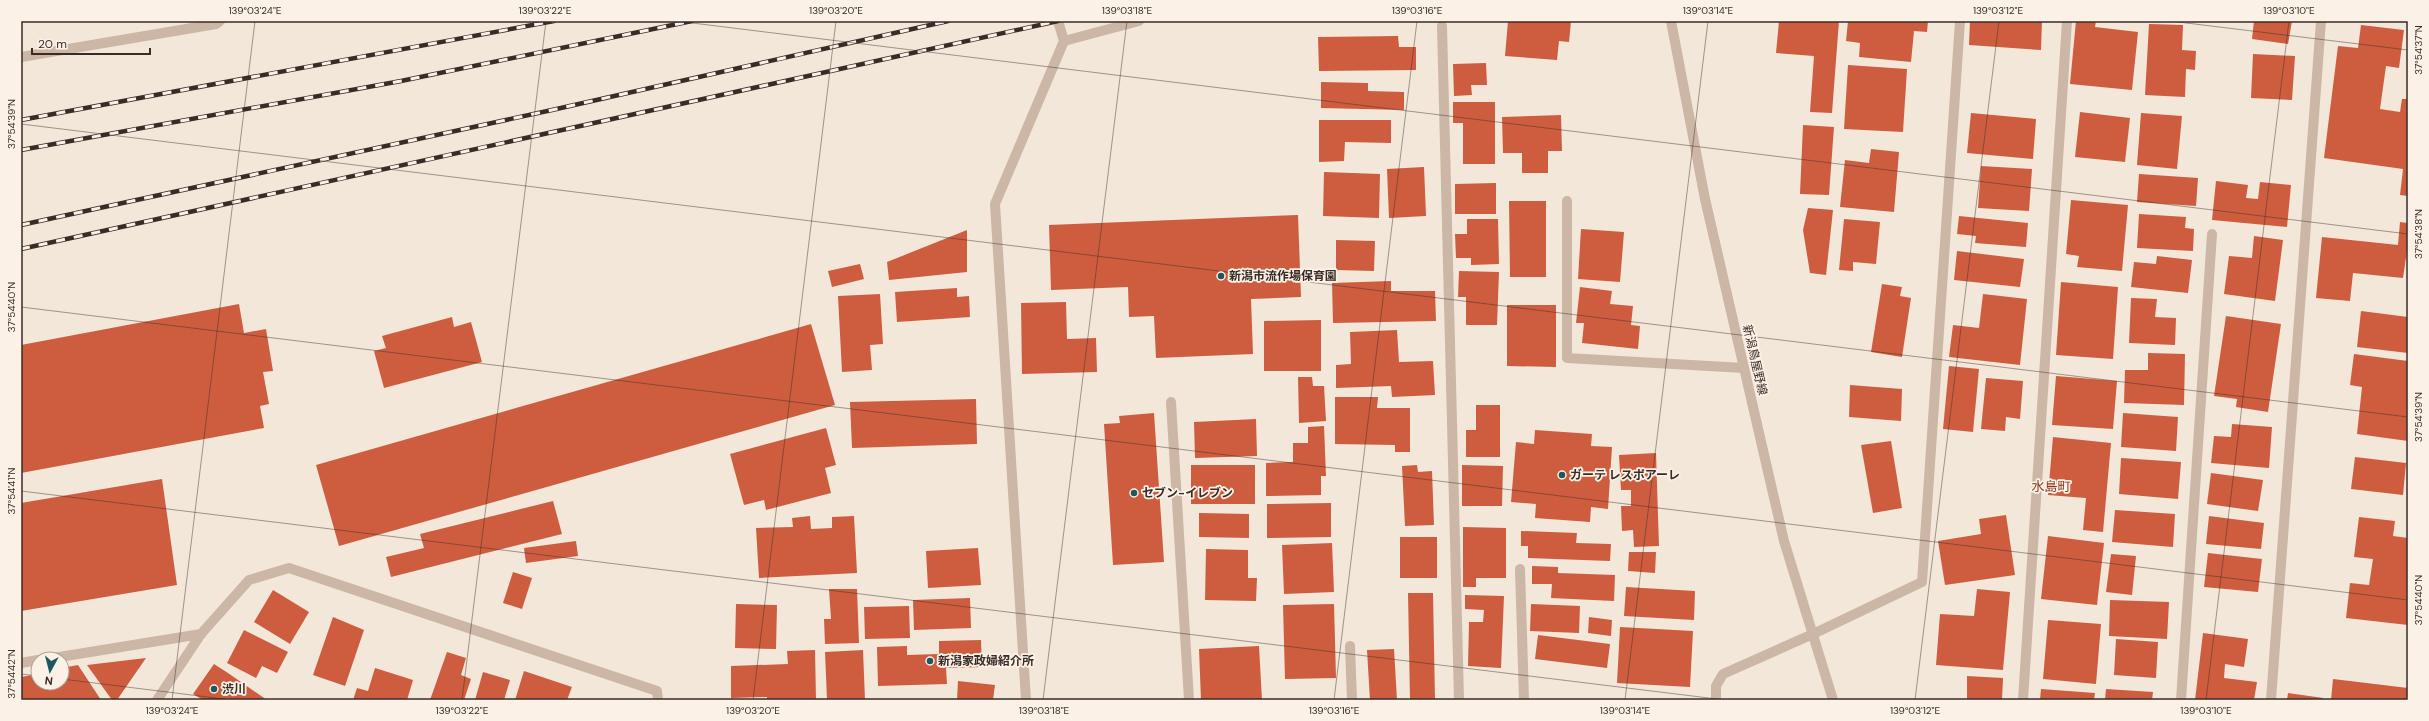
<svg xmlns="http://www.w3.org/2000/svg" width="2429" height="721" font-family="'DM Sans','Noto Sans JP',sans-serif">
  <rect width="100%" height="100%" fill="#f3e7da"/>
  <g fill="#cd5d3e">
    <polygon points="1508,21 1571,21 1569,42 1559,41 1557,60 1505,56"/>
    <polygon points="1779,21 1839,21 1832,113 1810,112 1814,56 1776,53"/>
    <polygon points="1848,21 1928,21 1927,32 1914,31 1911,62 1859,57 1860,43 1846,41"/>
    <polygon points="1970,21 2042,21 2041,50 1969,45"/>
    <polygon points="2076,21 2096,21 2095,27 2138,32 2132,90 2070,84"/>
    <polygon points="2254,21 2292,21 2288,44 2252,39"/>
    <polygon points="2149,24 2183,25 2182,50 2196,51 2195,70 2186,69 2185,97 2145,95"/>
    <polygon points="2361,25 2404,30 2399,68 2386,66 2380,109 2400,112 2402,99 2408,99 2408,196 2400,195 2403,169 2324,158 2338,46 2358,48"/>
    <polygon points="1398,36 1399,47 1416,47 1416,70 1319,71 1318,37"/>
    <polygon points="2253,54 2295,56 2292,100 2251,98"/>
    <polygon points="1486,63 1487,85 1471,85 1472,95 1454,96 1453,64"/>
    <polygon points="1848,65 1907,69 1903,132 1844,129"/>
    <polygon points="1321,82 1368,83 1368,91 1404,92 1404,110 1321,108"/>
    <polygon points="1453,102 1495,102 1495,164 1463,164 1463,123 1453,123"/>
    <polygon points="2080,112 2130,118 2125,162 2075,157"/>
    <polygon points="1971,113 2036,119 2033,159 1967,153"/>
    <polygon points="2141,113 2182,116 2177,169 2137,165"/>
    <polygon points="1561,115 1562,151 1548,151 1548,173 1522,173 1522,153 1503,153 1502,117"/>
    <polygon points="1319,120 1391,120 1391,143 1345,142 1344,161 1319,162"/>
    <polygon points="1803,125 1834,127 1829,195 1800,194"/>
    <polygon points="1871,149 1899,152 1894,212 1840,207 1845,160 1869,163"/>
    <polygon points="1981,166 2032,169 2029,211 1978,208"/>
    <polygon points="1424,167 1426,216 1389,218 1387,169"/>
    <polygon points="1324,172 1380,174 1379,218 1323,216"/>
    <polygon points="2139,174 2198,178 2196,206 2137,202"/>
    <polygon points="2216,181 2248,185 2246,198 2258,199 2260,182 2291,185 2287,227 2212,220"/>
    <polygon points="1496,183 1496,214 1455,214 1455,184"/>
    <polygon points="2071,200 2128,205 2122,271 2077,267 2079,256 2066,254"/>
    <polygon points="1509,201 1546,201 1546,277 1510,277"/>
    <polygon points="1808,208 1833,210 1826,275 1810,273 1803,230"/>
    <polygon points="2139,214 2186,217 2185,228 2194,229 2193,251 2137,248"/>
    <polygon points="1298,215 1301,297 1251,299 1253,354 1156,358 1154,316 1129,317 1128,287 1051,290 1049,225"/>
    <polygon points="1959,216 2028,223 2026,247 1975,243 1976,236 1957,234"/>
    <polygon points="1467,219 1498,219 1499,264 1471,265 1471,258 1456,258 1455,234 1467,234"/>
    <polygon points="1844,219 1880,222 1876,264 1853,262 1853,271 1839,270"/>
    <polygon points="2400,222 2408,223 2408,244 2403,278 2353,273 2350,301 2316,298 2322,237 2398,245"/>
    <polygon points="1581,229 1624,232 1620,282 1578,279"/>
    <polygon points="967,230 967,272 889,280 887,262"/>
    <polygon points="2254,236 2283,240 2275,301 2224,294 2229,256 2252,258"/>
    <polygon points="1336,240 1375,241 1374,271 1336,270"/>
    <polygon points="1957,251 2024,259 2020,287 1954,280"/>
    <polygon points="2157,256 2192,260 2188,293 2131,287 2134,262 2156,264"/>
    <polygon points="860,264 864,279 832,287 828,271"/>
    <polygon points="1459,271 1499,272 1497,325 1466,325 1466,297 1458,297"/>
    <polygon points="1391,281 1391,291 1435,291 1436,321 1333,323 1332,283"/>
    <polygon points="2061,282 2118,287 2113,359 2056,355"/>
    <polygon points="1882,284 1902,287 1900,296 1911,298 1902,357 1871,352"/>
    <polygon points="1580,287 1612,291 1610,304 1633,306 1631,325 1640,326 1638,349 1582,343 1584,323 1576,323"/>
    <polygon points="957,288 957,297 969,296 970,317 897,322 895,292"/>
    <polygon points="880,294 883,344 870,345 872,370 842,372 838,296"/>
    <polygon points="1983,294 2027,299 2020,365 1949,357 1953,325 1979,328"/>
    <polygon points="2131,298 2157,299 2155,317 2176,318 2175,345 2129,343"/>
    <polygon points="1066,302 1067,339 1096,338 1097,372 1022,374 1021,303"/>
    <polygon points="239,304 244,333 266,329 273,371 263,372 269,404 260,406 264,428 21,473 21,345"/>
    <polygon points="1507,305 1556,305 1556,367 1507,366"/>
    <polygon points="2361,311 2408,317 2408,353 2357,347"/>
    <polygon points="2226,316 2281,324 2268,412 2236,407 2237,399 2214,396"/>
    <polygon points="452,317 454,327 471,322 482,362 384,388 374,351 386,348 382,336"/>
    <polygon points="1321,320 1321,371 1264,371 1264,321"/>
    <polygon points="811,324 835,405 339,546 316,465"/>
    <polygon points="1397,330 1399,362 1433,361 1435,395 1392,397 1391,386 1336,388 1336,365 1351,364 1350,332"/>
    <polygon points="2148,353 2185,354 2184,405 2124,403 2125,370 2148,370"/>
    <polygon points="2354,354 2408,361 2408,441 2357,434 2362,387 2350,385"/>
    <polygon points="1949,366 1979,369 1973,432 1943,429"/>
    <polygon points="2056,376 2117,381 2113,429 2052,425"/>
    <polygon points="1298,377 1312,377 1313,386 1324,386 1326,421 1299,423"/>
    <polygon points="1986,378 2023,381 2020,419 2006,417 2005,431 1981,429"/>
    <polygon points="1850,385 1902,389 1901,421 1849,417"/>
    <polygon points="1335,397 1378,397 1377,408 1410,408 1410,452 1395,452 1395,445 1335,444"/>
    <polygon points="976,399 977,444 852,448 850,402"/>
    <polygon points="1476,405 1500,405 1500,457 1466,457 1466,430 1476,430"/>
    <polygon points="1154,413 1164,562 1113,565 1104,424 1120,423 1119,416"/>
    <polygon points="2123,413 2178,417 2176,451 2121,447"/>
    <polygon points="1256,419 1257,456 1195,458 1194,422"/>
    <polygon points="2232,424 2272,427 2269,468 2211,463 2214,436 2231,437"/>
    <polygon points="1324,426 1326,476 1321,476 1321,495 1266,496 1266,463 1293,462 1293,443 1308,443 1308,427"/>
    <polygon points="826,428 836,465 825,468 831,493 766,510 764,500 744,505 730,454"/>
    <polygon points="1535,430 1592,434 1591,446 1612,447 1608,509 1591,507 1590,522 1535,518 1536,504 1511,502 1516,442 1534,444"/>
    <polygon points="2053,437 2111,443 2103,532 2083,530 2086,498 2048,495"/>
    <polygon points="1891,441 1902,508 1873,513 1861,445"/>
    <polygon points="1656,453 1659,546 1634,547 1633,530 1622,531 1621,506 1631,506 1631,490 1621,490 1619,455"/>
    <polygon points="2355,457 2406,463 2403,495 2351,489"/>
    <polygon points="2121,458 2181,462 2178,499 2119,494"/>
    <rect x="1191" y="465" width="64" height="39"/>
    <polygon points="1417,465 1418,472 1432,471 1434,525 1405,526 1402,466"/>
    <polygon points="1462,465 1503,466 1502,506 1462,506"/>
    <polygon points="2211,473 2263,480 2258,511 2207,504"/>
    <polygon points="162,479 177,585 21,611 21,503"/>
    <polygon points="553,501 562,534 391,577 386,557 424,548 420,534"/>
    <polygon points="1331,503 1331,537 1267,538 1267,504"/>
    <polygon points="2115,510 2175,514 2173,547 2112,542"/>
    <polygon points="1199,513 1249,514 1249,538 1199,537"/>
    <polygon points="2006,515 2015,575 1945,585 1938,541 1981,534 1979,519"/>
    <polygon points="810,516 811,529 832,528 832,517 854,516 857,573 759,578 756,528 793,527 792,518"/>
    <polygon points="2209,516 2264,523 2261,549 2206,544"/>
    <polygon points="2359,517 2395,521 2393,536 2408,538 2408,625 2346,618 2350,583 2369,585 2373,559 2354,557"/>
    <polygon points="1463,527 1506,528 1506,578 1476,578 1476,587 1463,587"/>
    <polygon points="1521,531 1577,533 1576,543 1611,544 1610,561 1528,558 1528,546 1521,546"/>
    <polygon points="2048,536 2104,543 2097,605 2041,599"/>
    <rect x="1400" y="537" width="37" height="41"/>
    <polygon points="576,541 578,556 526,563 524,548"/>
    <polygon points="1332,543 1334,592 1284,594 1282,545"/>
    <polygon points="978,548 981,585 928,588 926,551"/>
    <polygon points="1206,549 1248,550 1248,578 1257,578 1256,601 1205,600"/>
    <polygon points="1629,552 1656,552 1655,573 1628,571"/>
    <polygon points="2208,553 2262,559 2258,592 2204,587"/>
    <polygon points="2111,554 2136,556 2132,595 2106,592"/>
    <polygon points="1532,566 1558,567 1558,573 1615,575 1614,601 1551,598 1552,584 1532,584"/>
    <polygon points="513,572 532,578 522,609 503,603"/>
    <polygon points="1626,587 1695,591 1694,620 1624,616"/>
    <polygon points="829,589 857,589 859,643 825,644 824,619 831,619"/>
    <polygon points="1977,589 2010,592 2003,670 1936,665 1940,614 1974,616"/>
    <polygon points="273,590 309,612 290,644 254,622"/>
    <polygon points="1408,593 1433,593 1435,700 1410,700"/>
    <polygon points="1465,595 1504,596 1501,668 1468,666 1469,622 1483,622 1484,610 1465,609"/>
    <polygon points="970,598 971,628 914,630 913,600"/>
    <polygon points="2110,600 2169,602 2167,639 2109,636"/>
    <polygon points="736,604 777,605 776,649 735,648"/>
    <polygon points="1334,604 1336,678 1285,679 1283,605"/>
    <polygon points="1531,604 1580,606 1579,633 1530,631"/>
    <polygon points="909,606 910,638 865,639 864,607"/>
    <polygon points="333,617 364,630 345,686 313,675"/>
    <polygon points="1589,617 1612,620 1611,636 1588,633"/>
    <polygon points="2048,620 2101,624 2096,684 2043,679"/>
    <polygon points="1620,627 1693,631 1690,687 1617,683"/>
    <polygon points="244,630 288,652 277,673 262,666 256,678 227,663"/>
    <polygon points="2203,633 2248,639 2244,667 2225,664 2224,678 2257,682 2254,700 2195,700"/>
    <polygon points="1538,635 1610,644 1607,668 1535,659"/>
    <polygon points="2116,639 2158,642 2156,678 2114,675"/>
    <polygon points="981,640 982,667 946,668 947,684 878,686 877,647 907,646 907,655 939,654 939,641"/>
    <polygon points="1259,646 1262,700 1201,700 1199,649"/>
    <polygon points="1394,649 1397,700 1370,700 1367,650"/>
    <polygon points="815,650 816,700 767,700 767,697 731,698 731,666 788,664 787,651"/>
    <polygon points="863,650 865,700 827,700 825,652"/>
    <polygon points="447,652 466,658 461,675 471,679 464,700 430,700"/>
    <polygon points="146,658 117,700 112,700 87,665"/>
    <polygon points="214,664 228,673 267,700 230,700 227,698 225,700 203,700 193,694"/>
    <polygon points="78,665 101,700 21,700 21,677 38,674 38,683 62,683 62,668"/>
    <polygon points="375,668 413,680 407,700 353,700 357,688 368,691"/>
    <polygon points="524,671 572,687 567,700 515,700"/>
    <polygon points="483,672 510,680 504,700 475,700"/>
    <polygon points="1967,676 2003,678 2002,700 1967,700"/>
    <polygon points="2333,679 2408,688 2408,700 2331,700"/>
    <polygon points="958,681 995,685 993,700 957,700"/>
    <polygon points="2041,689 2095,693 2094,700 2040,700"/>
    <polygon points="2106,689 2153,692 2152,700 2105,700"/>
    <polygon points="2288,693 2323,698 2323,700 2287,700"/>
  </g>
  <g fill="none" stroke-linecap="round" stroke-linejoin="round">
    <g stroke="#ccb6a6" stroke-width="10">
      <polyline points="1064,41 1139,21"/>
      <polyline points="21,57 216,24 220,21"/>
      <polyline points="1567,201 1567,358 1744,368"/>
    </g>
    <g stroke="#ccb6a6" stroke-width="10">
      <polyline points="1442,26 1459,700"/>
      <polyline points="1171,402 1189,700"/>
      <polyline points="1520,569 1524,700"/>
      <polyline points="1350,646 1352,700"/>
      <polyline points="47,659 201,634"/>
      <polyline points="21,663 38,660"/>
      <polyline points="157,700 201,634 249,580 289,568 657,691 658,700"/>
      <polyline points="1026,700 995,204 1064,41 1058,21"/>
      <polyline points="1716,700 1716,686 1723,674 1813,634 1922,582 1960,21"/>
      <polyline points="2023,700 2067,21"/>
      <polyline points="2181,700 2212,234"/>
      <polyline points="2271,700 2321,21"/>
    </g>
    <polyline stroke="#ccb6a6" stroke-width="10" points="1671,21 1705,199 1784,541 1833,700"/>
    <g stroke="#382c27" stroke-width="4.5">
      <g id="rail">
        <polyline points="21,120 554,21"/>
        <polyline points="21,150 401,81 692,21"/>
        <polyline points="21,225 552,110 948,21"/>
        <polyline points="21,249 1058,21"/>
      </g>
    </g>
    <use href="#rail" stroke="#fbf1e7" stroke-width="3" stroke-dasharray="9" stroke-linecap="butt"/>
  </g>
  <path fill="none" stroke="#382c27" stroke-width="1" stroke-opacity="0.45" d="M676,21l1732,213M2170,21l238,29M21,124l2387,293M21,307l2387,293M21,491l1704,209M21,674l17,2M62,679l170,21M172,700l83,-679M462,700l84,-679M753,700l83,-679M1043,700l84,-679M1334,700l83,-679M1625,700l83,-679M1915,700l84,-679M2206,700l83,-679"/>
  <g fill="#1a595c" stroke="#fbf1e7" stroke-width="1.5">
    <circle cx="1221" cy="276" r="4"/>
    <circle cx="1562" cy="475" r="4"/>
    <circle cx="1134" cy="493" r="4"/>
    <circle cx="930" cy="661" r="4"/>
    <circle cx="214" cy="689" r="4"/>
  </g>
  <g text-anchor="middle" stroke-width="3.5" stroke-linejoin="round" paint-order="stroke">
    <g font-size="12" font-weight="bold" fill="#382c27" stroke="#fbf1e7" text-anchor="start">
      <text x="1229" y="280">新潟市流作場保育園</text>
      <text x="1570" y="479">ガーテ レスポアーレ</text>
      <text x="1142" y="497">セブン-イレブン</text>
      <text x="938" y="665">新潟家政婦紹介所</text>
      <text x="222" y="693">渋川</text>
    </g>
    <g font-size="12" fill="#382c27" stroke="#fbf1e7">
      <text transform="translate(1755 360) rotate(77)" y="4">新潟鳥屋野線</text>
    </g>
    <g font-size="13" fill="#8c331b" stroke="#fbf1e7">
      <text x="2051" y="491">水島町</text>
    </g>
  </g>
  <rect width="2429" height="721" fill="none" stroke="#fbf1e7" stroke-width="44"/>
  <g transform="translate(50 671) rotate(187)"><circle r="19" fill="#fbf1e7" stroke="#ada29a"/>
  <path d="M0-3L7 15L0 10L-7 15Z" fill="#1a595c"/>
  <text y="-6" font-size="11" font-weight="bold" text-anchor="middle" fill="#382c27">N</text>
  </g>
  <path d="M32 48v6h118v-6" fill="none" stroke="#382c27" stroke-width="2"/>
  <text x="38" y="48" font-size="12" fill="#382c27" stroke="#fbf1e7" stroke-width="3" paint-order="stroke">20 m</text>
  <rect x="22" y="22" width="2385" height="677" fill="none" stroke="#382c27" stroke-width="1.5"/>
  <g font-size="10" text-anchor="middle" fill="#382c27">
    <text x="255" y="14">139°03'24"E</text>
    <text x="545" y="14">139°03'22"E</text>
    <text x="836" y="14">139°03'20"E</text>
    <text x="1127" y="14">139°03'18"E</text>
    <text x="1417" y="14">139°03'16"E</text>
    <text x="1708" y="14">139°03'14"E</text>
    <text x="1998" y="14">139°03'12"E</text>
    <text x="2289" y="14">139°03'10"E</text>
    <text transform="translate(2418 50) rotate(-90)" y="4">37°54'37"N</text>
    <text transform="translate(11 124) rotate(-90)" y="4">37°54'39"N</text>
    <text transform="translate(2418 234) rotate(-90)" y="4">37°54'38"N</text>
    <text transform="translate(11 307) rotate(-90)" y="4">37°54'40"N</text>
    <text transform="translate(2418 417) rotate(-90)" y="4">37°54'39"N</text>
    <text transform="translate(11 491) rotate(-90)" y="4">37°54'41"N</text>
    <text transform="translate(2418 600) rotate(-90)" y="4">37°54'40"N</text>
    <text transform="translate(11 674) rotate(-90)" y="4">37°54'42"N</text>
    <text x="172" y="714">139°03'24"E</text>
    <text x="462" y="714">139°03'22"E</text>
    <text x="753" y="714">139°03'20"E</text>
    <text x="1044" y="714">139°03'18"E</text>
    <text x="1334" y="714">139°03'16"E</text>
    <text x="1625" y="714">139°03'14"E</text>
    <text x="1915" y="714">139°03'12"E</text>
    <text x="2206" y="714">139°03'10"E</text>
  </g>
</svg>
